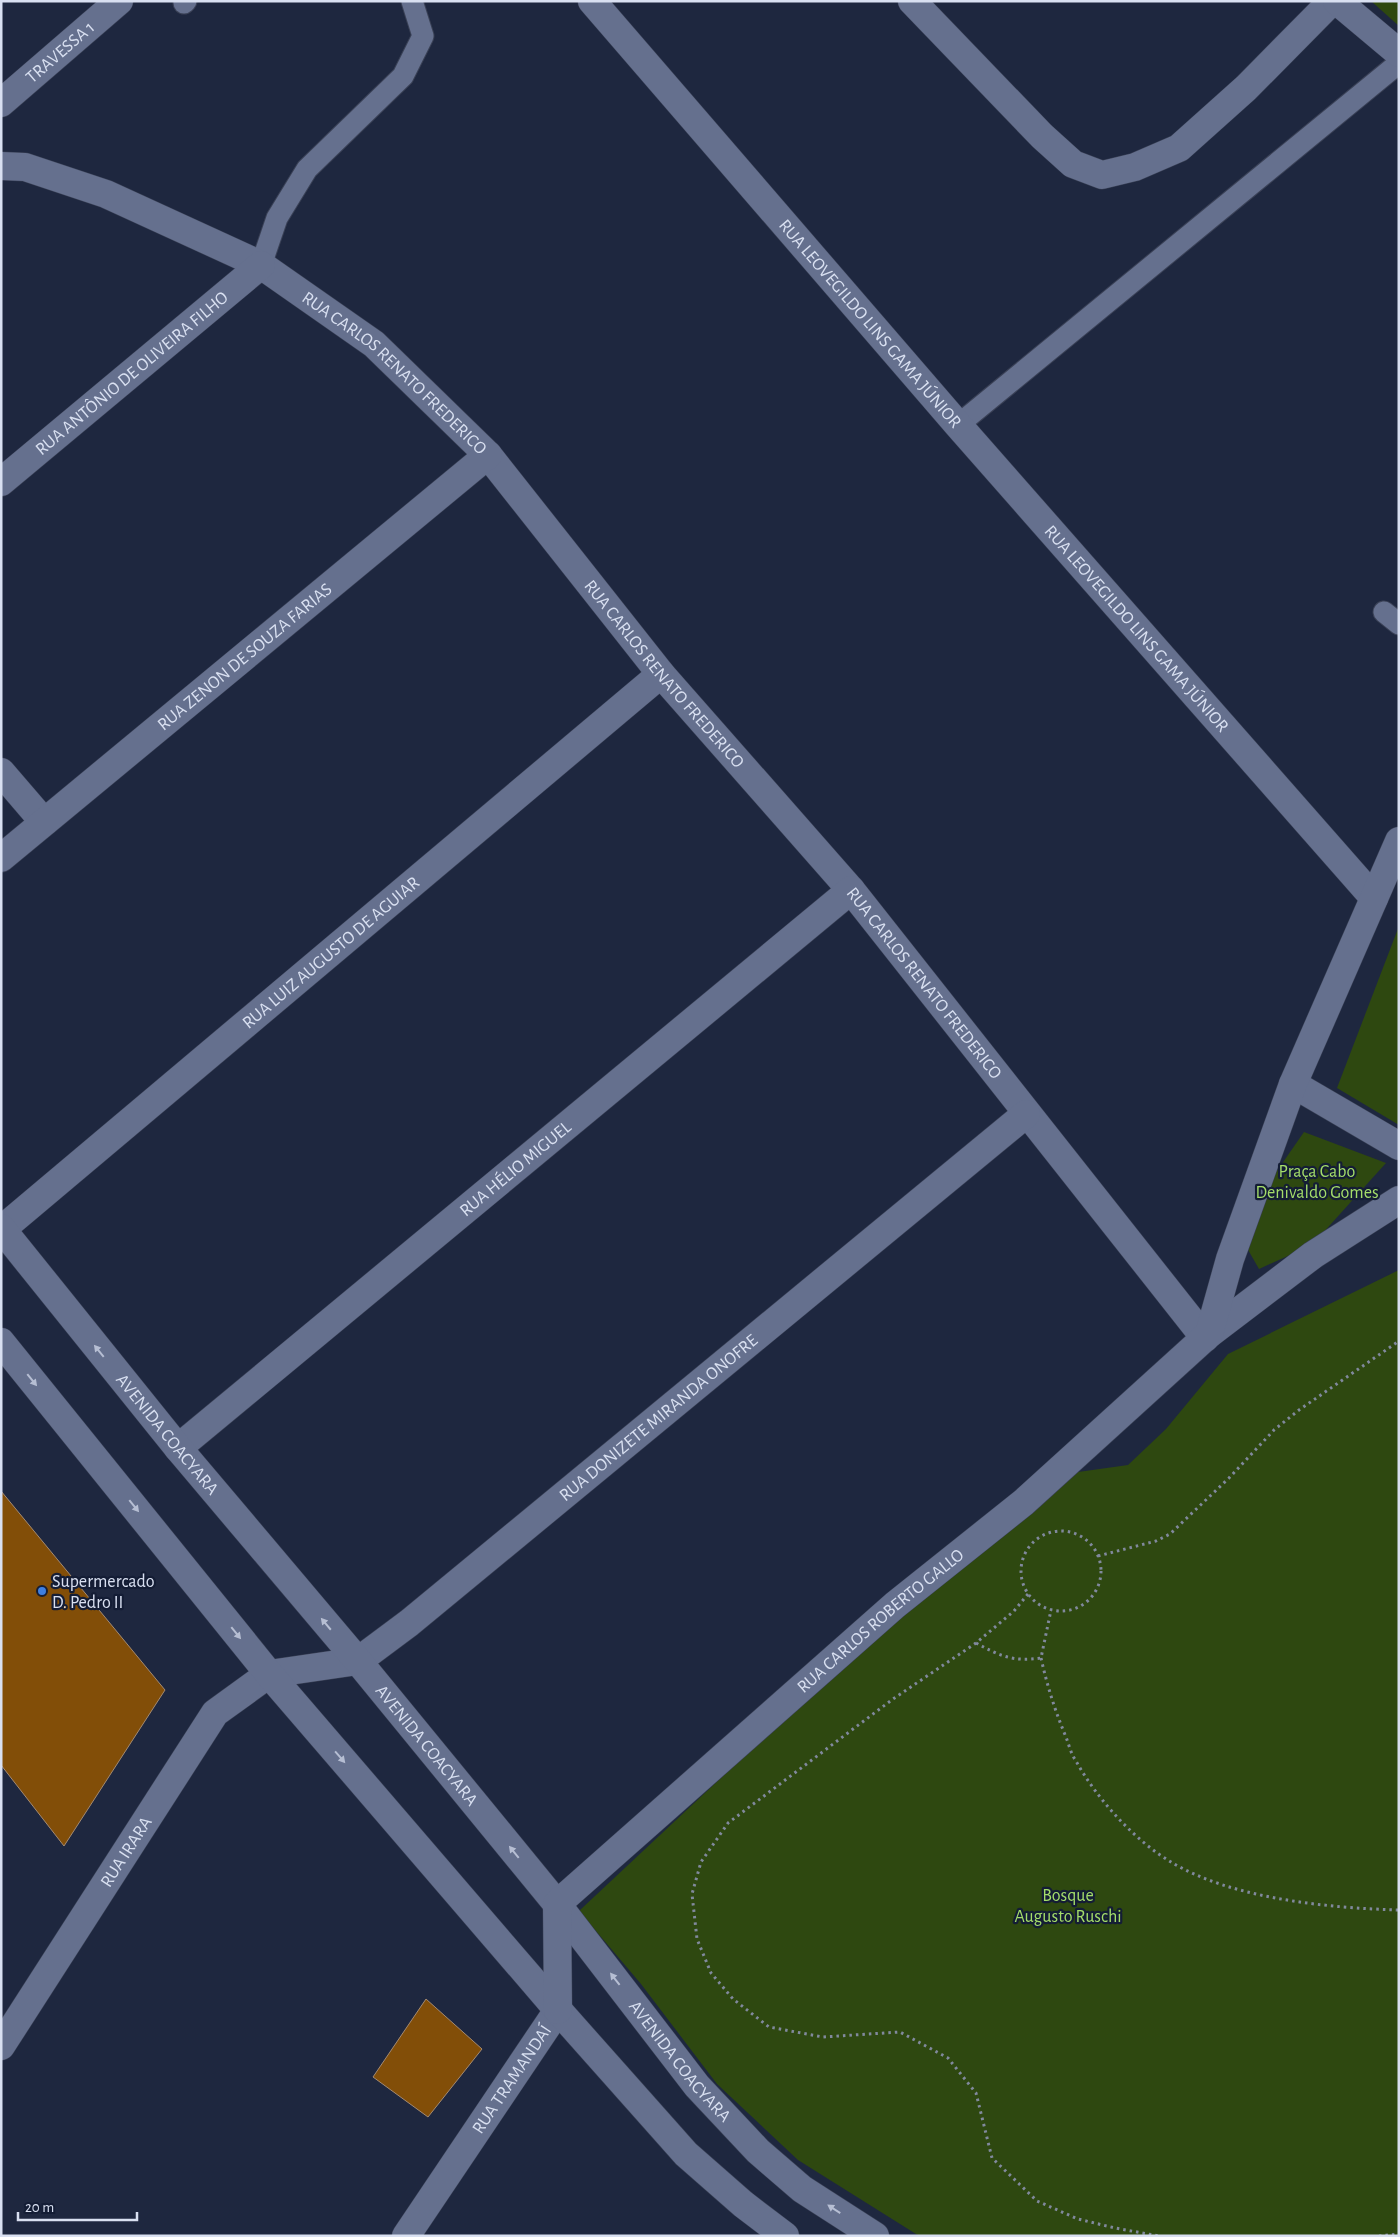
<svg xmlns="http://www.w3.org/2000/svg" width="1400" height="2237" font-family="'Alegreya Sans',sans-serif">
  <rect width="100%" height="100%" fill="#1e273f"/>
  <g fill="#2e4810">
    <polygon points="1371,1 1399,1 1399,26"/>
    <polygon points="1399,926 1399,1125 1337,1088"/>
    <polygon points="1304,1132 1386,1163 1312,1245 1259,1269 1247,1248 1272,1178"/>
    <polygon points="1399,1270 1399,2236 920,2236 916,2234 798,2160 717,2084 641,1984 579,1911 897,1613 1071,1473 1128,1465 1166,1429 1228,1354"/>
  </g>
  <g fill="#824e08" stroke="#a48a71">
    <polygon points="1,1491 165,1690 64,1846 1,1765"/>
    <polygon points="426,1999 482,2049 428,2117 373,2077"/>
  </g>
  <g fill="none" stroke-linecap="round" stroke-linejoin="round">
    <g stroke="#3a4156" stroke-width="23">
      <g id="lane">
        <polyline points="184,3 186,1"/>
        <polyline points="261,265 277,218 307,169 403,76 423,36 412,1"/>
        <polyline points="958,425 1399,63"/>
        <polyline points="1384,612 1399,624"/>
      </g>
    </g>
    <g stroke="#3a4156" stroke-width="29">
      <g id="street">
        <path id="s1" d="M592,1l366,424 416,473"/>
        <polyline points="912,1 1042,136 1073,164 1102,175 1135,167 1179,148 1246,88 1332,1"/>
        <path id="s2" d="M1,103l118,-102"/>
        <path id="s3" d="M1,166l24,1 81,27 155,71 113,79 114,111 173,219 190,216 354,448"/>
        <path id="s4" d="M1,482l260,-217"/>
        <polyline points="1,772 44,822"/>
        <path id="s5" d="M1,858l487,-403"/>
        <polyline points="1293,1084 1399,1146"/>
        <path id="s6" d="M1,1230l660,-556"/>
        <polyline points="1209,1334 1313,1255 1399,1200"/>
        <path id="s7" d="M178,1448l673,-558"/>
        <path id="s8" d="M1,2046l214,-333 54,-39 89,-13 51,-38 617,-509"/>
        <path id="s9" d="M406,2236l152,-226"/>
      </g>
    </g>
    <g stroke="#3a4156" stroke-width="29">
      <g id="secondary">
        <polyline points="1337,1 1399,53"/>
        <path id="s10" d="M1,1228l177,220 180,213 199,243 140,182 61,65 44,38 73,47"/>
        <polyline points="1,1342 269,1674 558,2010 686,2154 743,2204 785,2236"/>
        <path id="s11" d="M558,2010l-1,-106 338,-299 129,-103 185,-168 21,-75 63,-175 106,-243"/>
      </g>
    </g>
    <g stroke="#81899d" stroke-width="3" stroke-dasharray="2.5 4" stroke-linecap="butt">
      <circle cx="1061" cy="1571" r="40"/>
      <polyline points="1098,1556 1156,1541 1170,1534 1229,1478 1274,1430 1299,1410 1399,1341"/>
      <polyline points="1028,1594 1014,1611 976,1643 893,1699 728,1823 701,1862 692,1894 697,1939 711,1973 733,1999 769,2027 823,2037 900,2032 948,2058 976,2093 992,2158 1037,2201 1078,2219 1115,2228 1159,2236"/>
      <path d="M976,1643c24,13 37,19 65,15l10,-48"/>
      <path d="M1041,1658c6,27 14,53 25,79 3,8 5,17 10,24 21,38 58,79 95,101 61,37 158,46 228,48"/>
      <polyline points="1379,2236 1399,2234"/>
    </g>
    <use href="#lane" stroke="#65708e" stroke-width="21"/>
    <use href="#street" stroke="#65708e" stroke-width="28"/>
    <use href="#secondary" stroke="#65708e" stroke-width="28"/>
  </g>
  <defs><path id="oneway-solid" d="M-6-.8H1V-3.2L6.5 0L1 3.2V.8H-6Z" transform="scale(1.25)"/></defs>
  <g fill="#b6bed3">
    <use href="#oneway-solid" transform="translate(99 1351) rotate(-129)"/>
    <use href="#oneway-solid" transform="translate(32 1380) rotate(51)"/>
    <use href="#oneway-solid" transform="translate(134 1506) rotate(51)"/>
    <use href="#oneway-solid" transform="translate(326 1624) rotate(-130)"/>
    <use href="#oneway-solid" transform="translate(236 1633) rotate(51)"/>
    <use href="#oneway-solid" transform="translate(340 1757) rotate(49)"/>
    <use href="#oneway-solid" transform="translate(514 1852) rotate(-129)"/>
    <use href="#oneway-solid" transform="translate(615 1979) rotate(-128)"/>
    <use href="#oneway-solid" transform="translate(834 2209) rotate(-147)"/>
  </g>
  <circle fill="#3f7fe0" stroke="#141d35" stroke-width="2" cx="42" cy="1591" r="5"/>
  <g text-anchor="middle" stroke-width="4.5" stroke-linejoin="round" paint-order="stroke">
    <g font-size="18" fill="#d9e0f1" stroke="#141d35">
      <text dy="6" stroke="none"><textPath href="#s2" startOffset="78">TRAVESSA 1</textPath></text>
      <text dy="6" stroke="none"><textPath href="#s1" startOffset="426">RUA LEOVEGILDO LINS GAMA JÚNIOR</textPath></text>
      <text dy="6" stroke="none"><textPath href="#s4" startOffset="170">RUA ANTÔNIO DE OLIVEIRA FILHO</textPath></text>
      <text dy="6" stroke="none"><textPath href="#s3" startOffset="452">RUA CARLOS RENATO FREDERICO</textPath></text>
      <text dy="6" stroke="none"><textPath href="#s1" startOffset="831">RUA LEOVEGILDO LINS GAMA JÚNIOR</textPath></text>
      <text dy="6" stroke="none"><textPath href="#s5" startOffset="316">RUA ZENON DE SOUZA FARIAS</textPath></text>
      <text dy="6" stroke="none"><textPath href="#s3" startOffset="858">RUA CARLOS RENATO FREDERICO</textPath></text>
      <text dy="6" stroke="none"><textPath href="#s6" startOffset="431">RUA LUIZ AUGUSTO DE AGUIAR</textPath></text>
      <text dy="6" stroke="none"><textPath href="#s3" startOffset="1262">RUA CARLOS RENATO FREDERICO</textPath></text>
      <text dy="6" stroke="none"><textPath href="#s7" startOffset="438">RUA HÉLIO MIGUEL</textPath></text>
      <text dy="6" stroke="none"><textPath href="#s8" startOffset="939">RUA DONIZETE MIRANDA ONOFRE</textPath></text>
      <text dy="6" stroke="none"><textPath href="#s10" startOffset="265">AVENIDA COACYARA</textPath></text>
      <text dy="6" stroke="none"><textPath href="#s11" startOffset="536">RUA CARLOS ROBERTO GALLO</textPath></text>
      <text dy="6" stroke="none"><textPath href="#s10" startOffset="670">AVENIDA COACYARA</textPath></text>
      <text dy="6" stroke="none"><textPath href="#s8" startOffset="231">RUA IRARA</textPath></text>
      <text dy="6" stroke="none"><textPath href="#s10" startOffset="1075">AVENIDA COACYARA</textPath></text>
      <text dy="6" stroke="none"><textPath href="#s9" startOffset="189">RUA TRAMANDAÍ</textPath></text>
    </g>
    <g font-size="18" fill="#a4dd6a" stroke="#141d35">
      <text x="1317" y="1177">Praça Cabo<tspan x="1317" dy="21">Denivaldo Gomes</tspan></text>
      <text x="1068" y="1901">Bosque<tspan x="1068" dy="21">Augusto Ruschi</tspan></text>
    </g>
    <g font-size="18" fill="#d9e0f1" stroke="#141d35" text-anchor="start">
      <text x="52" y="1587">Supermercado<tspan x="52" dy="21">D. Pedro II</tspan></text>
    </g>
  </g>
  <rect width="1400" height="2237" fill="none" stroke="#d9e0f1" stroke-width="5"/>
  <path d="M18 2212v8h119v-8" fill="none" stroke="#d9e0f1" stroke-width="2.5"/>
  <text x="25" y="2212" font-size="15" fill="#d9e0f1" stroke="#141d35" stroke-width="4" paint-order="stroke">20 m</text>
</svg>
